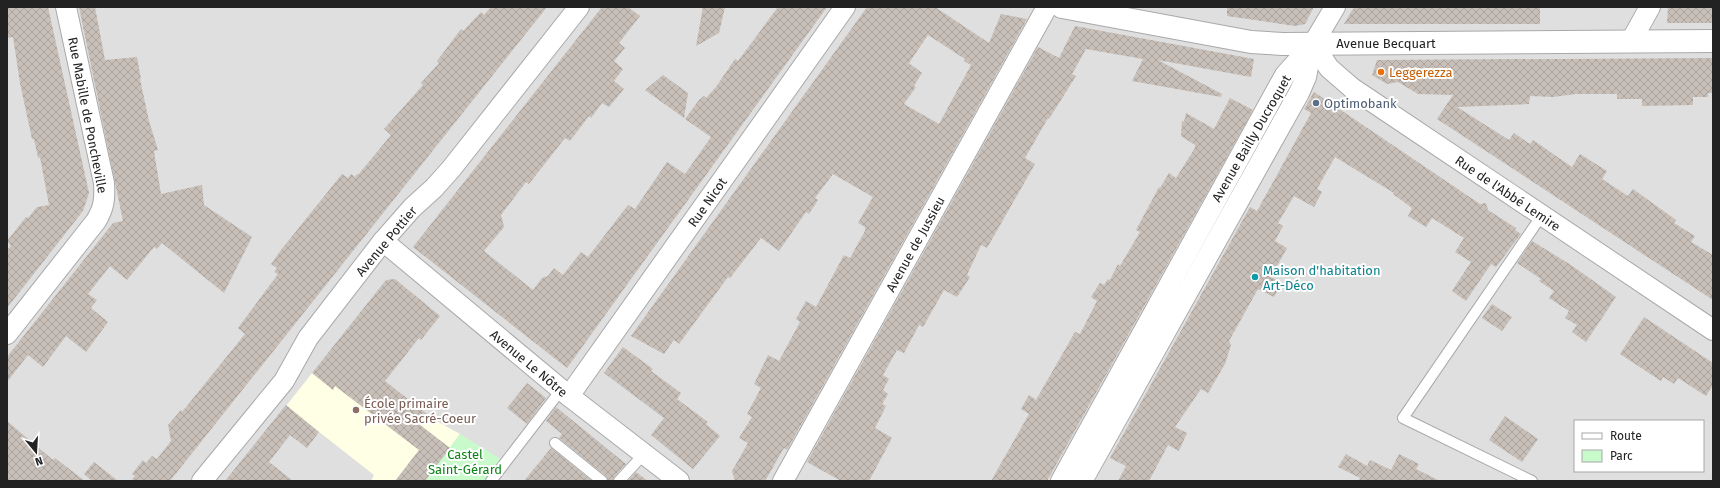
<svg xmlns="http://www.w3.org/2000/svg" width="1720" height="488" font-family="'Fira Sans',sans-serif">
  <defs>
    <pattern id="building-cross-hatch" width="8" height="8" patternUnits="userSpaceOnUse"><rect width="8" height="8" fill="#c7bfb8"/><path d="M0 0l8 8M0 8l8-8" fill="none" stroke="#aba49e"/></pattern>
  </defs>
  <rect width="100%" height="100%" fill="#f2efe9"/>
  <path fill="#e0dfdf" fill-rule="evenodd" d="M7,7h1706v474h-1706zM1575,421h128v50h-128z"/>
  <polygon fill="#ffffe5" points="324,358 460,434 425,481 371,481 374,475 286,406"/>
  <polygon fill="#c8facc" points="460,434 502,460 490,481 425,481"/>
  <polygon fill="#e2e2e2" points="498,467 513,481 490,481"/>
  <g fill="url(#building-cross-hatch)" fill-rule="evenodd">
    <polygon points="7,7 48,7 89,193 83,211 7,308 7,250 11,246 7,241 26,217 28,218 37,207 49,205 40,157 38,158 34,139 32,139 20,83 13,37 7,38"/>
    <polygon points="79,7 95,7 105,60 137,57 141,79 140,79 149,121 158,150 154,151 161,194 202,185 204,205 252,237 224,293 162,243 157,249 154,247 127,280 110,266 88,294 97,300 91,308 108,322 86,352 66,336 43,367 28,355 7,382 7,357 113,223 123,221"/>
    <polygon points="491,7 547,7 170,481 131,481 135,476 132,474 143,460 146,463 152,456 157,459 171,441 168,425 181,410 182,412 245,334 238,328 278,274 274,272 277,268 271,264 281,250 342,174 348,178 351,174 355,177 357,174 358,175 391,135 384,129 423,85 421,83 439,63 437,61 461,29 463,31 481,12 484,15"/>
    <polygon points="602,7 628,7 640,16 619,43 625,48 614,61 623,69 614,81 624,89 609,107 602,103 591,118 589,116 570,141 565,138 529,184 526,182 501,215 504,227 484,251 533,290 542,278 548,276 554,268 563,275 581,252 588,257 628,205 635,209 667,162 685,174 711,137 685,119 699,100 704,96 706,98 716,87 735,59 738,61 778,7 827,7 567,368 413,247"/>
    <polygon points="703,7 725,7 719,33 696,46"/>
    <path d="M867,7h68l54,36 12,-29 26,5 -240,431 -3,-2 -19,33h-30l-3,-10 16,-28 -9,-5 13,-21 -5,-3 14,-26 -7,-4 14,-29 11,6 21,-39 -4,-3 10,-18 10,6 28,-52 6,3 15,-27v-4l-7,-4 15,-26 -40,-23 -18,24 3,2 -9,14 -3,-2 -27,39 -18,-13 -31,40 -2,-1 -49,67 -5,-4 -10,14 -33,-18zM928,35l37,24 -1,2 7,4 -32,59 -35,-20 12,-17 -2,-1 8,-13 -13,-10z"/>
    <polygon points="1227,7 1314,7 1305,24 1295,26 1227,16"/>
    <polygon points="1354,7 1540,7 1540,24 1344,24"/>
    <polygon points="1668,7 1713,7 1713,23 1667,23"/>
    <polygon points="1075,26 1254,59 1251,77 1158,60 1222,94 1221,97 1132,81 1143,59 1086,49 1072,74 1076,76 1049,119 1048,118 1025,158 1035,164 987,248 981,245 967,275 970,277 957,297 944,290 923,327 919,325 904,353 897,350 883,375 889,379 883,390 888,394 882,404 886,406 875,428 892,438 869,481 841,481 807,462 1038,47 1059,58"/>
    <polygon points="1713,58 1713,93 1708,93 1708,97 1693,97 1693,105 1642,106 1642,99 1617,99 1617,94 1576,94 1553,97 1530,96 1529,104 1457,107 1509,140 1514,133 1530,144 1533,140 1572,167 1580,154 1607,171 1602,179 1628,196 1633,189 1676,220 1674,223 1695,236 1691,242 1713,255 1713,300 1437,119 1453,95 1418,94 1398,82 1387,84 1372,75 1377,60"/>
    <polygon points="663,75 688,93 684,118 645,90"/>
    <polygon points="1314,92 1480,204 1486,203 1488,210 1516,228 1515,230 1521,234 1496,267 1491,264 1466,301 1452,291 1471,262 1455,252 1464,238 1432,218 1426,227 1408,216 1412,208 1393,194 1394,193 1335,157 1317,189 1322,192 1314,207 1294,196 1278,223 1283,226 1275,241 1287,248 1271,277 1282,283 1274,297 1258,289 1229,341 1231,345 1225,364 1208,393 1201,389 1175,427 1187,433 1179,451 1168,445 1149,481 1118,481 1126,466 1110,458 1250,207 1257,211 1272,184 1311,113 1304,109"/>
    <polygon points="1230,98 1253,110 1047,481 991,481 1029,414 1021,409 1029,395 1036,400 1075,332 1080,334 1097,301 1091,297 1100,283 1104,285 1108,279 1110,280 1118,264 1120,266 1140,232 1136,230 1159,187 1160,188 1169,173 1176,178 1195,148 1195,145 1181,136 1182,121 1184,122 1186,113 1214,129"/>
    <polygon points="1532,241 1571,265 1616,297 1586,342 1572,332 1577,325 1565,318 1569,311 1549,298 1554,291 1539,281 1541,279 1517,263"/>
    <polygon points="395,279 440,316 421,340 419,338 385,381 427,414 419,424 450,448 425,481 395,481 419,450 335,386 333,390 312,373 386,280"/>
    <polygon points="1492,304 1512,317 1502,331 1482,318"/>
    <polygon points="1644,317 1713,363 1713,385 1706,396 1678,378 1674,384 1663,377 1661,381 1620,354"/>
    <polygon points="623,347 653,369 651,371 681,393 677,399 708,422 706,424 720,436 693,469 651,435 664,418 604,373"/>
    <polygon points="527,383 546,398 527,424 507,408"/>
    <polygon points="286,405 319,432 307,448 290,435 269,462 293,481 225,481"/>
    <polygon points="556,407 626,464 614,477 613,481 608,481 606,476 559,438 562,434 546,421"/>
    <polygon points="1505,416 1538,439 1522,462 1489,440"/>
    <polygon points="7,421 53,460 55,458 85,481 7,481"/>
    <polygon points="551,448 592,481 524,481"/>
    <polygon points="1346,454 1367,466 1370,460 1391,470 1399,454 1419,464 1416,469 1440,481 1359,481 1360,478 1338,467"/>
    <polygon points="94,462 118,481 92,481 84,474"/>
    <polygon points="636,472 648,481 628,481"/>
  </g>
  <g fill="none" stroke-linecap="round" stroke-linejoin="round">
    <g stroke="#a9a9a9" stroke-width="12">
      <g id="service">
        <polyline points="555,443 602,481"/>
        <polyline points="491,481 561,390"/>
        <polyline points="619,481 644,454"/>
        <polyline points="1532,481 1403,418 1542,215"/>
      </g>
    </g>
    <g stroke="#a9a9a9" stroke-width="22">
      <g id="minor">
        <polyline points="1631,41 1650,7"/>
        <polyline points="1313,44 1329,68 1352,88 1713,330"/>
        <polyline points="383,241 569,396 679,481"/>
        <path d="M7,334l89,-113c8,-13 9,-22 8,-38l-38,-176"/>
        <polyline points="569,396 845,7"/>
        <polyline points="202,481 284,381 308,338 383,241 412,208 434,188 451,169 579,7"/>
        <polyline points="783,481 1047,7"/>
        <polyline points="1061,481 1285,75 1313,44 1335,7"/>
        <polyline points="1082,481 1299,93 1306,77 1312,46"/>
      </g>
    </g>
    <g stroke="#a9a9a9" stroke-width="24">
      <polyline id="tertiary" points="1062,7 1251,42 1283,44 1713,41"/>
    </g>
    <use href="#service" stroke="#fff" stroke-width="10"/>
    <use href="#minor" stroke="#fff" stroke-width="20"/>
    <use href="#tertiary" stroke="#fff" stroke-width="22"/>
  </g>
  <circle fill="#e8710a" stroke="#fff" stroke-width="1.5" cx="1381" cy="72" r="4"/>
  <circle fill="#5c6f8a" stroke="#fff" stroke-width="1.5" cx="1316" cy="103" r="4"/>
  <circle fill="#0f9aa8" stroke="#fff" stroke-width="1.5" cx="1255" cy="277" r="4"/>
  <circle fill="#8d6e63" stroke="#fff" stroke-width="1.5" cx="356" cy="410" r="4"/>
  <g text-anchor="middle" stroke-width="4" stroke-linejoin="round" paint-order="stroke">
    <g font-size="13" fill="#222" stroke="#fff">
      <text x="1386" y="48">Avenue Becquart</text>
      <text transform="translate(88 115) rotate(79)" y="5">Rue Mabille de Poncheville</text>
      <text transform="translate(1251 138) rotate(-60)" y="5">Avenue Bailly Ducroquet</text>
      <text transform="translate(1508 193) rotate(34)" y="5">Rue de l'Abbé Lemire</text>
      <text transform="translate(707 202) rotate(-55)" y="5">Rue Nicot</text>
      <text transform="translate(386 241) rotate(-50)" y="5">Avenue Pottier</text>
      <text transform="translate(915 244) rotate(-61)" y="5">Avenue de Jussieu</text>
      <text transform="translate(529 363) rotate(40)" y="5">Avenue Le Nôtre</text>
    </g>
    <g font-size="13" fill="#c56008" stroke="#fff" text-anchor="start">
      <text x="1389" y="77">Leggerezza</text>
    </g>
    <g font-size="13" fill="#4e5e75" stroke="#fff" text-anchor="start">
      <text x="1324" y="108">Optimobank</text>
    </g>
    <g font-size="13" fill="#0d838f" stroke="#fff" text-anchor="start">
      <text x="1263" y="275">Maison d'habitation<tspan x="1263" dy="15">Art-Déco</tspan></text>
    </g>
    <g font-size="13" fill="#785e54" stroke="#fff" text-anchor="start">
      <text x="364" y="408">École primaire<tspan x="364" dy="15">privée Sacré-Coeur</tspan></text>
    </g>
    <g font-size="13" fill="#0c8416" stroke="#fff">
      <text x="465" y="459">Castel<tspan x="465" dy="15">Saint-Gérard</tspan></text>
    </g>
  </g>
  <rect width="1720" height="488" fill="none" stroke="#222222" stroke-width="16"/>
  <rect x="1574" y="420" width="130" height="52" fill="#ffffff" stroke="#a7a7a7"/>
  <rect x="1582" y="433" width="20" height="6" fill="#ffffff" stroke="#a7a7a7"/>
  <text x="1610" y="440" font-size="12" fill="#222222">Route</text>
  <rect x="1582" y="450" width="20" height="12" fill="#c8facc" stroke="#a7a7a7"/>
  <text x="1610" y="460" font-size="12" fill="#222222">Parc</text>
  <g transform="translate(36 452) rotate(162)" stroke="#ffffff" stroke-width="3" paint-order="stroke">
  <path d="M0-3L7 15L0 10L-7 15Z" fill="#222222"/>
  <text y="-6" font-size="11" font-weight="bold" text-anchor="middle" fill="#222222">N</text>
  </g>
</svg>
